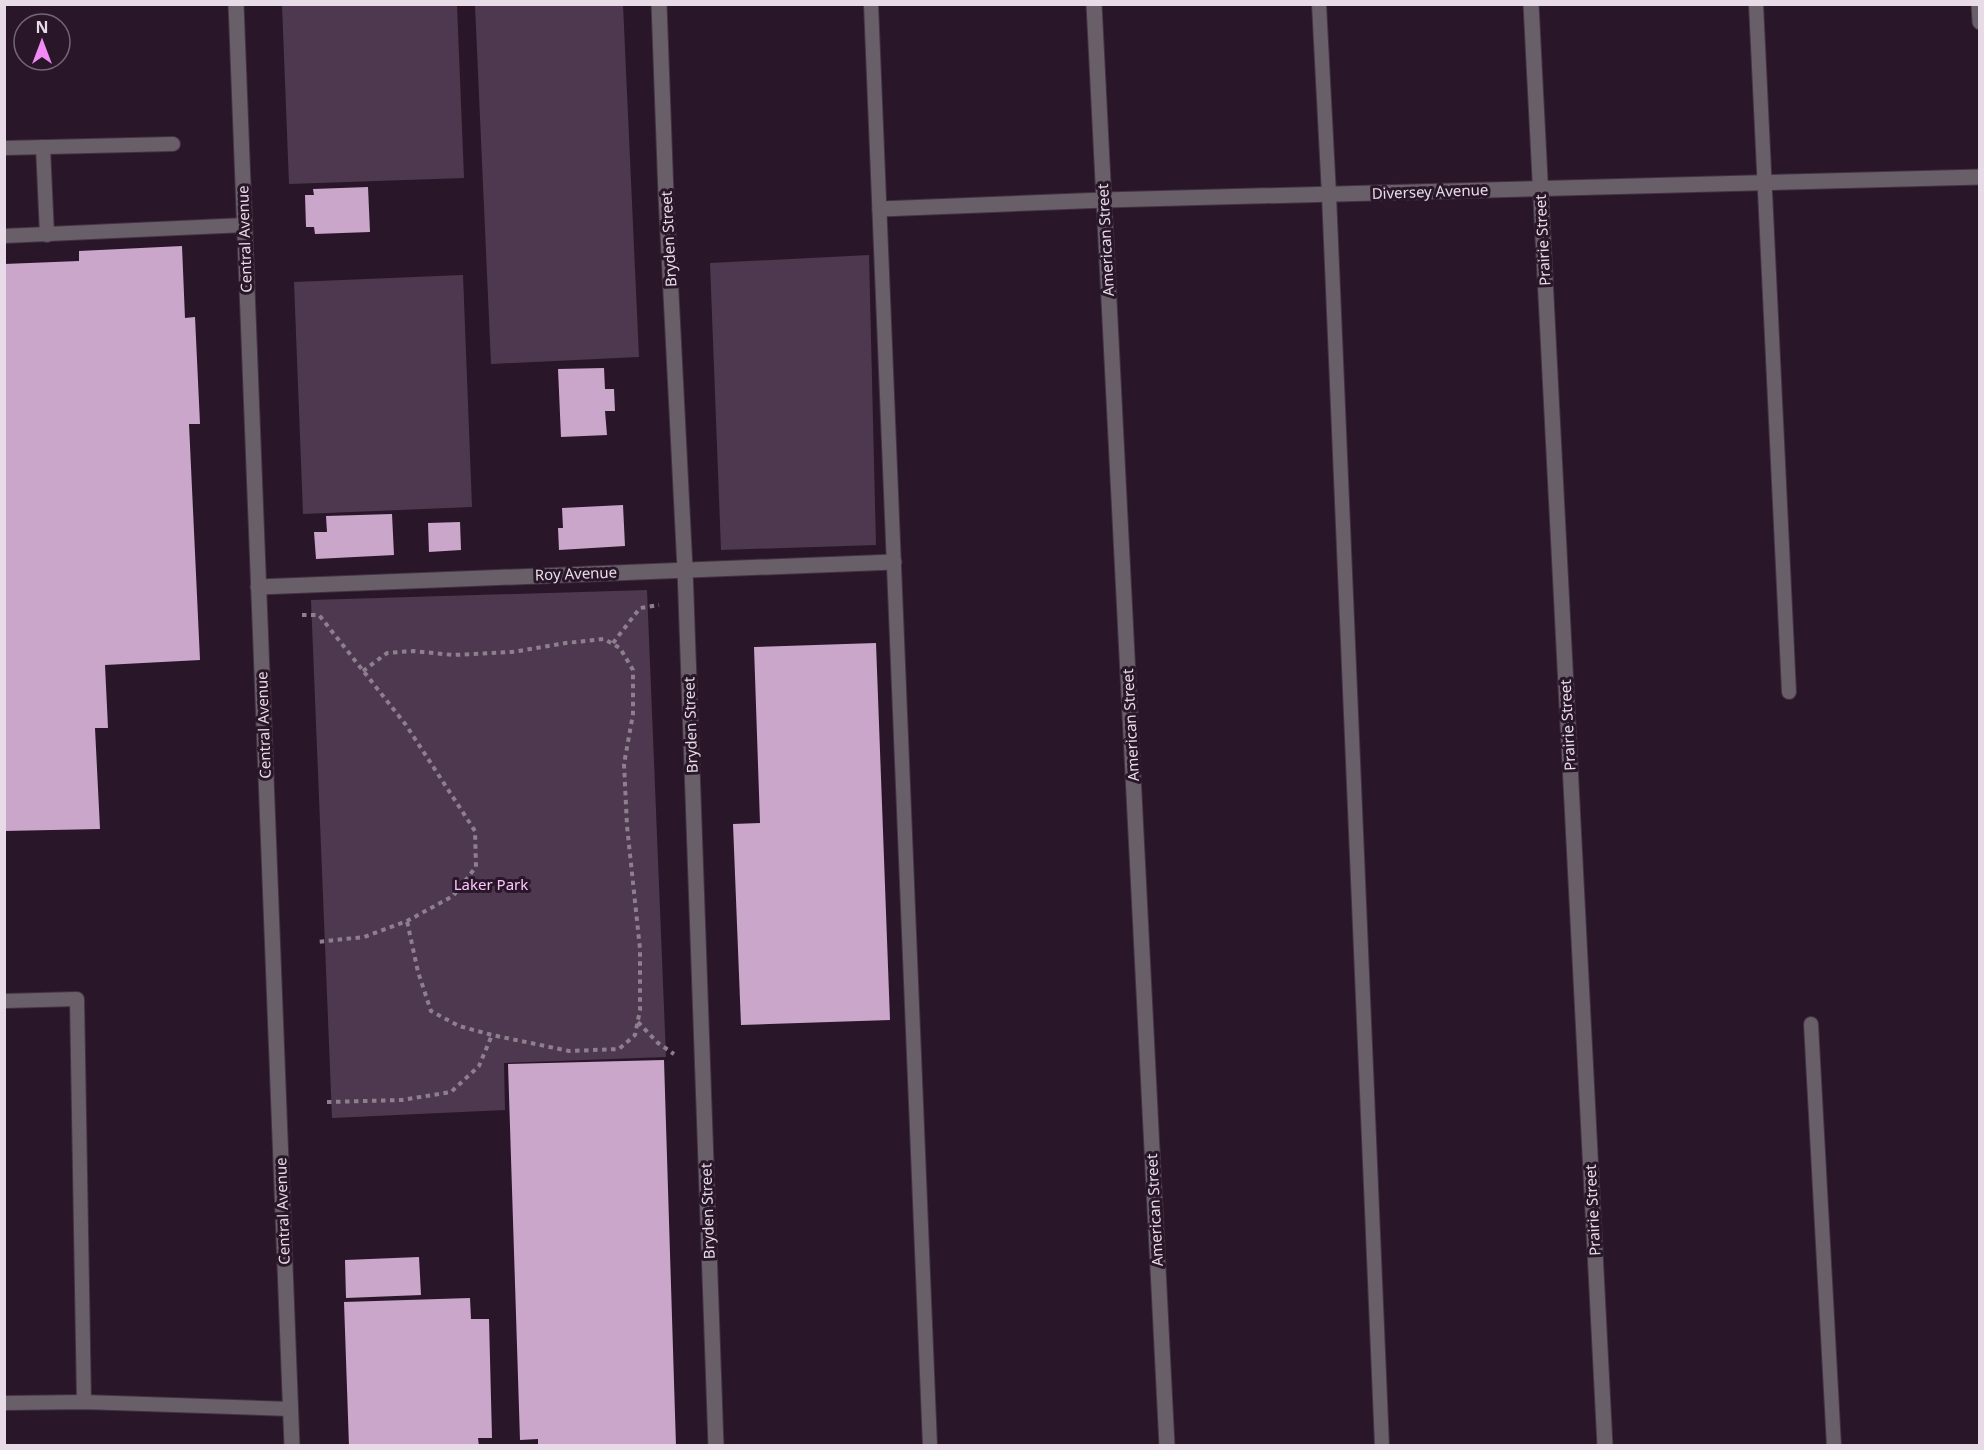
<svg xmlns="http://www.w3.org/2000/svg" width="1984" height="1450" font-family="'Noto Sans',sans-serif">
  <rect width="100%" height="100%" fill="#291729"/>
  <g fill="#4e384f">
    <polygon points="282,5 457,5 464,178 289,184"/>
    <polygon points="475,5 623,5 639,357 491,364"/>
    <polygon points="869,255 876,545 721,550 710,263"/>
    <polygon points="463,275 472,507 303,514 294,282"/>
    <polygon points="647,590 666,1057 504,1063 505,1110 332,1118 311,600"/>
  </g>
  <g fill="#caa6ca">
    <polygon points="368,187 370,232 315,234 314,227 306,227 305,195 314,195 313,189"/>
    <polygon points="182,246 185,318 195,317 200,424 189,424 200,660 105,665 108,728 95,728 100,829 4,831 4,264 79,261 79,251"/>
    <polygon points="604,368 605,389 614,389 615,411 605,411 607,435 561,437 558,369"/>
    <polygon points="623,505 625,546 559,550 558,528 563,528 562,508"/>
    <polygon points="392,514 394,555 316,559 314,532 327,532 326,516"/>
    <polygon points="460,522 461,550 429,552 428,523"/>
    <polygon points="876,643 890,1020 741,1025 733,824 760,823 754,647"/>
    <polygon points="664,1060 676,1446 538,1446 538,1439 520,1440 508,1064"/>
    <polygon points="419,1257 421,1295 346,1298 345,1260"/>
    <polygon points="470,1298 471,1319 489,1319 492,1438 478,1438 479,1446 349,1446 344,1302"/>
  </g>
  <g fill="none" stroke-linecap="round" stroke-linejoin="round">
    <g stroke="#443244" stroke-width="16">
      <g id="service">
        <polyline points="871,4 930,1446"/>
        <polyline points="1319,4 1329,195 1382,1446"/>
        <polyline points="1756,4 1789,692"/>
        <polyline points="43,147 47,235"/>
        <polyline points="4,148 173,144"/>
        <polyline points="4,236 245,225"/>
        <polyline points="4,1001 77,999 84,1402"/>
        <polyline points="1811,1024 1834,1446"/>
        <polyline points="4,1403 84,1402 290,1409"/>
      </g>
    </g>
    <g stroke="#443244" stroke-width="17">
      <g id="minor">
        <polyline points="236,4 292,1446"/>
        <polyline points="659,4 666,195 685,569 716,1446"/>
        <polyline points="1094,4 1167,1446"/>
        <polyline points="1531,4 1605,1446"/>
        <polyline points="1979,4 1980,22"/>
        <polyline points="880,209 1104,200 1980,177"/>
        <polyline points="258,587 894,562"/>
      </g>
    </g>
    <g stroke="#8d7f8d" stroke-width="4" stroke-dasharray="4.5 4.5" stroke-linecap="butt">
      <polyline points="302,615 319,615 406,725 475,831 476,867 453,896 407,921 364,937 317,942"/>
      <polyline points="613,643 640,608 659,605"/>
      <polyline points="363,671 387,653 413,651 453,655 512,652 566,643 604,639 620,648 633,670 633,714 624,764 627,826 640,949 640,1010 635,1035 619,1049 569,1051 492,1035 459,1026 431,1011 418,972 407,921"/>
      <polyline points="638,1022 658,1043 674,1054"/>
      <polyline points="327,1102 402,1100 451,1092 479,1066 492,1035"/>
    </g>
    <use href="#service" stroke="#695f69" stroke-width="14"/>
    <use href="#minor" stroke="#695f69" stroke-width="15"/>
  </g>
  <g text-anchor="middle" stroke-width="6" stroke-linejoin="round" paint-order="stroke">
    <g font-size="15" fill="#e7dbe7" stroke="#291729">
      <text transform="translate(1430 192) rotate(-2)" y="5">Diversey Avenue</text>
      <text transform="translate(245 239) rotate(-92)" y="5">Central Avenue</text>
      <text transform="translate(669 239) rotate(-93)" y="5">Bryden Street</text>
      <text transform="translate(1106 240) rotate(-93)" y="5">American Street</text>
      <text transform="translate(1543 240) rotate(-93)" y="5">Prairie Street</text>
      <text transform="translate(576 574) rotate(-2)" y="5">Roy Avenue</text>
      <text transform="translate(264 725) rotate(-92)" y="5">Central Avenue</text>
      <text transform="translate(691 725) rotate(-92)" y="5">Bryden Street</text>
      <text transform="translate(1131 725) rotate(-93)" y="5">American Street</text>
      <text transform="translate(1568 725) rotate(-93)" y="5">Prairie Street</text>
      <text transform="translate(1155 1210) rotate(-93)" y="5">American Street</text>
      <text transform="translate(1593 1210) rotate(-93)" y="5">Prairie Street</text>
      <text transform="translate(283 1211) rotate(-92)" y="5">Central Avenue</text>
      <text transform="translate(708 1211) rotate(-92)" y="5">Bryden Street</text>
    </g>
    <g font-size="15" fill="#fdc6fd" stroke="#291729">
      <text x="491" y="890">Laker Park</text>
    </g>
  </g>
  <rect width="1984" height="1450" fill="none" stroke="#e7dbe7" stroke-width="12"/>
  <g transform="translate(42 42)"><circle r="28" fill="#291729" stroke="#756575" stroke-width="1.5"/>
  <path d="M0-4.5L10 22L0 15L-10 22Z" fill="#f18af4"/>
  <text y="-9" font-size="16" font-weight="bold" text-anchor="middle" fill="#e7dbe7">N</text>
  </g>
</svg>
